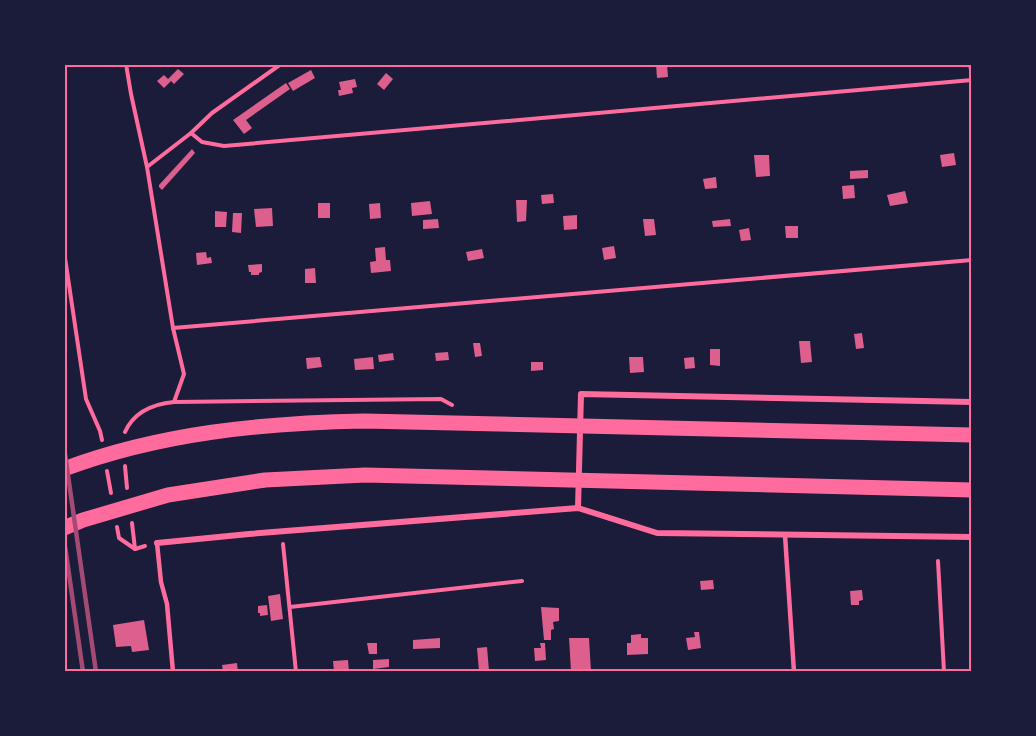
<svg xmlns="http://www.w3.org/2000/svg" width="1036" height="736" font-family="Inter,sans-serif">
  <rect width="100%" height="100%" fill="#1b1b3a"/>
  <g fill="#dd5f8e">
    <polygon points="656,64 667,64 668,77 657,78"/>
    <polygon points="178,69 184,74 174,84 171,81 164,88 157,81 164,75 168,79"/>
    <polygon points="311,70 315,78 293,91 288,83"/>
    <polygon points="386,73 393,79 384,90 377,84"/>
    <polygon points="355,79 357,87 352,88 353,93 339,96 338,90 341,90 339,82"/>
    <polygon points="286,83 290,89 246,120 252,128 244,134 233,120"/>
    <polygon points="192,149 195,153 162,190 159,187 159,185"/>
    <polygon points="954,153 956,165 942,167 940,155"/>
    <polygon points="754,155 769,155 770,176 756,177"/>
    <polygon points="868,170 868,178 850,179 850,171"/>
    <polygon points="716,177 717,188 705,189 703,179"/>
    <polygon points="854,185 855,198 843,199 842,186"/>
    <polygon points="905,191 908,203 890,206 887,195"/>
    <polygon points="553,194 554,203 542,204 541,195"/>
    <polygon points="516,200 527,200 526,221 517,222"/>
    <polygon points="430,201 432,214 412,216 411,203"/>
    <rect x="318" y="203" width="12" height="15"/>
    <polygon points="380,203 381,218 370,219 369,204"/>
    <polygon points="272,208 273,226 256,227 254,209"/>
    <polygon points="215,211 227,212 226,227 215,227"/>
    <polygon points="233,213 242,213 241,233 232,232"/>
    <polygon points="577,215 577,229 564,230 563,216"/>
    <polygon points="438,219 439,228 423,229 423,220"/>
    <polygon points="643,219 654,219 656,235 645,236"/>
    <polygon points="730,219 731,226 713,227 712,221"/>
    <polygon points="785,226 798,226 798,238 786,238"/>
    <polygon points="749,228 751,240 741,241 739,230"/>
    <polygon points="614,246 616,258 604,260 602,248"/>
    <polygon points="385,247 386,260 390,260 391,271 371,273 370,262 376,261 375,248"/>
    <polygon points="482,249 484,258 468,261 466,252"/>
    <polygon points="206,252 207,258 211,257 212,263 197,265 196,253"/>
    <polygon points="262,264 262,272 259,273 259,275 251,275 251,272 249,272 248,265"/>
    <polygon points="315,268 316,283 305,283 305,269"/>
    <polygon points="862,333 864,348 856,349 854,334"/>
    <polygon points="799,341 810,341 812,362 801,363"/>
    <polygon points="473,343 480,343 482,356 475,357"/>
    <polygon points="710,349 720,349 720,366 710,365"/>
    <polygon points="448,352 449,360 436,361 435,353"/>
    <polygon points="393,353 394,360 379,362 378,355"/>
    <polygon points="320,357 322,367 307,369 306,358"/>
    <polygon points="373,357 374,369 355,370 354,359"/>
    <polygon points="629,357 643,357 644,372 630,373"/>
    <polygon points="694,357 695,368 685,369 684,358"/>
    <polygon points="531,362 543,362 543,370 531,371"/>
    <polygon points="713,580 714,589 701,590 700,581"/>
    <polygon points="862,590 863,600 859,601 859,605 851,605 850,591"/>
    <polygon points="280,594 283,619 271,621 268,596"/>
    <polygon points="267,605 268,615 260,616 260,613 258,613 258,606"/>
    <polygon points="541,607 559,608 559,621 553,622 554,629 551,630 551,640 544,640"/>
    <polygon points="144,620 149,650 132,652 131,646 116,647 113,625"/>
    <polygon points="694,632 699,632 701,648 688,650 686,638 695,637"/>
    <polygon points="641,634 641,638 648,638 648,654 627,655 627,643 631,643 631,635"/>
    <polygon points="440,638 440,648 413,649 413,640"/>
    <polygon points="569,638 589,638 591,671 571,671"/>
    <polygon points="367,643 377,643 377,654 369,654"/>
    <polygon points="540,643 545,643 546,660 535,661 534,648 541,648"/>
    <polygon points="487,647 489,671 479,671 477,648"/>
    <polygon points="389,659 389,667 373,669 373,660"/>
    <polygon points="348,660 349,672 334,672 333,661"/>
    <polygon points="237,663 238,672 223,672 222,665"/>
  </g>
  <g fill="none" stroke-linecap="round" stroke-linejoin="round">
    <g stroke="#ff6b9d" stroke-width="4">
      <polyline points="126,64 131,94 147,167 173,328 184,374 174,402"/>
      <polyline points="970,64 972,76"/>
      <polyline points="191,133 202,142 224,146 972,80"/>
      <polyline points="147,167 191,133 212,113 281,64"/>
      <polyline points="64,251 86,399 100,431 102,440"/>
      <polyline points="173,328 972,260"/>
      <path d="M125,432c9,-20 28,-28 49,-30l267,-3 11,6"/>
      <polyline points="125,466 127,488"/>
      <polyline points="107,471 111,493"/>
      <polyline points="132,523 135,549"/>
      <polyline points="117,527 119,538 135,549 145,546"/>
      <polyline points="283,544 296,672"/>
      <polyline points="938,561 944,672"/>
      <polyline points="290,607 522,581"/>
    </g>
    <g stroke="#ff6b9d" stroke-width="4.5">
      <polyline points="785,535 794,672"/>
      <polyline points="157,543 161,582 167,604 173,672"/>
    </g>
    <g stroke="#ff6b9d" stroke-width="6">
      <polyline points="578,508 581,394 972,402"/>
      <polyline points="157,543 249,534 578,508 657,533 972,537"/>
    </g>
    <g stroke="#ff6b9d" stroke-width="15">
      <path d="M64,469c96,-36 198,-46 300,-48l608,14"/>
      <polyline points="64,528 83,520 168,495 265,480 365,475 972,490"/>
    </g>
    <g stroke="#a44b75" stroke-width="4.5">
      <polyline points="64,447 96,672"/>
      <polyline points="64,539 83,672"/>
    </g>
  </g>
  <rect width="1036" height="736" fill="none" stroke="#1b1b3a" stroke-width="132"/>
  <rect x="66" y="66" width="904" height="604" fill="none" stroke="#ff6b9d" stroke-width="2"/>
</svg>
